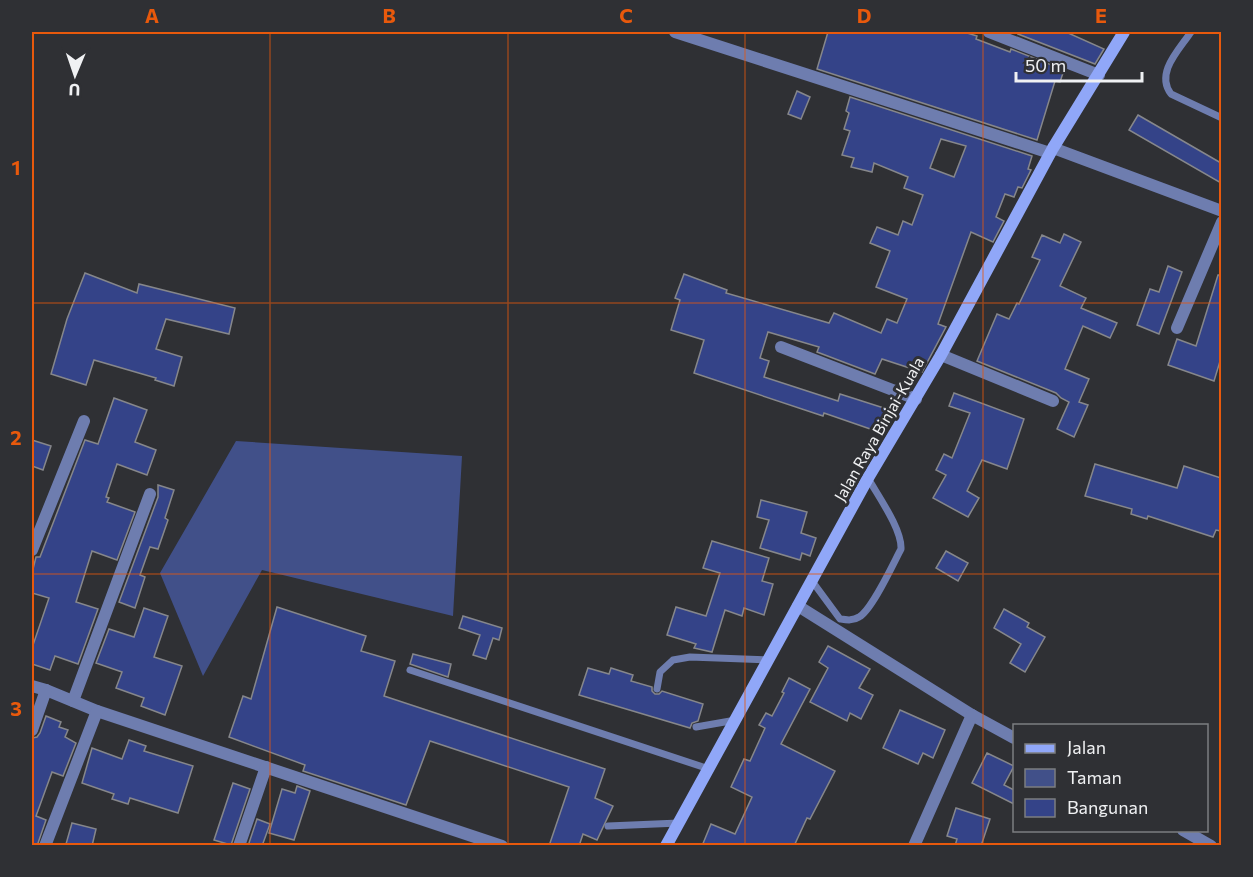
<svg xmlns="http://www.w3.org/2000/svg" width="1253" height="877" font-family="Commissioner,sans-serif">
  <rect width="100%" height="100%" fill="#2f3034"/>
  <polygon fill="#415089" points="236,441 462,456 453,616 262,570 203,676 160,573"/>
  <g fill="#344388" stroke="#86878b" stroke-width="1.5" fill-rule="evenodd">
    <polygon points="828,32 964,32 977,36 976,39 1010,52 1011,49 1064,70 1060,82 1055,81 1037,140 817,69"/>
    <polygon points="1019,32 1066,32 1104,49 1095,64 1018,34"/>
    <polygon points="797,91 810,97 801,119 788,114"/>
    <path d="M850,97l182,59 -4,13 3,1 -9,18 -4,-1 -4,10 -9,-3 -9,23 8,4 -11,21 -22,-10 -33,92 8,3 -24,45 -40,-13 -7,15 -58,-22 2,-5 -51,-15 -8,26 9,3 -5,16 74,24 2,-7 47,15 -8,23 -55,-19 -1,3 -129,-43 10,-33 -33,-10 9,-30 -5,-2 9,-24 43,16 -1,3 103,30 5,-10 47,20 6,-14 10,4 10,-24 -31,-12 14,-36 -20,-8 7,-16 21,8 5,-14 9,4 11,-30 -19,-7 4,-11 -34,-14 -2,9 -21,-5 3,-9 -12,-3 8,-24 -6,-2 5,-16 -3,-2zM941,139l25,7 -12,31 -24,-9z"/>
    <polygon points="1138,115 1221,163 1221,183 1129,130"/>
    <polygon points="1064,234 1081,242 1060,286 1086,298 1081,308 1117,323 1110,338 1083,326 1065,369 1089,379 1079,402 1088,405 1074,437 1057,429 1069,402 1061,398 1056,393 977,361 997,314 1009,319 1017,303 1019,304 1040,260 1032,257 1042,235 1060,243"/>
    <polygon points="1168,266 1182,272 1159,334 1137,325 1150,289 1159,292"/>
    <polygon points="85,273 137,293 139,284 235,308 229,334 166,319 156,349 182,357 174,386 155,380 156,378 94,360 86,385 51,374 67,319"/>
    <polygon points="1218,275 1221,275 1221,358 1214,381 1168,365 1177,339 1196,346"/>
    <polygon points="954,393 1024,419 1007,469 982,460 967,491 979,498 968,517 933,498 946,475 936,470 944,454 952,458 970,413 949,406"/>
    <polygon points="114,398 147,410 135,442 156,450 147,475 117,464 106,497 109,498 107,502 135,512 117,560 92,551 76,602 98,609 78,664 55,656 50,670 32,664 32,648 49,598 32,593 32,573 36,557 40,557 85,440 98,444"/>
    <polygon points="32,440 51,446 43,470 32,466"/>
    <polygon points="1095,464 1177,488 1184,466 1221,478 1221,531 1216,530 1213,537 1148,516 1147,519 1131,514 1132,509 1085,496"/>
    <polygon points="158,485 174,490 165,518 168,520 158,549 150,547 140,575 145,577 135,608 119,602 158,497"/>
    <polygon points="761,500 807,512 801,533 816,538 810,556 802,553 800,560 760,548 769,520 757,517"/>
    <polygon points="712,541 769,558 762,581 773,584 764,615 744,608 742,616 725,610 712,652 694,648 696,644 667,635 676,607 706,616 720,573 703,568"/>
    <polygon points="946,551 968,563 958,581 936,568"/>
    <polygon points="277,607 366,636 361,651 395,661 384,696 605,769 595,798 613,806 597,840 583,834 579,846 549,846 569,787 430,741 406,805 303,771 305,765 229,737 243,696 251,699"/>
    <polygon points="144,608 168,616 154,657 182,666 165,715 141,706 144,698 116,688 122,672 96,663 109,629 134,637"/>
    <polygon points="1004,609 1029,623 1027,627 1045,637 1025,672 1010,663 1021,644 994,628"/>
    <polygon points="463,616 502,628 499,640 493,638 486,659 473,655 480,635 459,628"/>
    <polygon points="828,646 870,669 859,688 873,695 861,719 850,713 847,721 810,702 828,668 819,662"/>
    <polygon points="413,654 451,664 448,677 410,664"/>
    <polygon points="588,668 609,674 611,668 633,675 631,681 652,687 652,691 655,694 659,694 662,691 703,704 698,721 692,723 690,728 579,695"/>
    <polygon points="789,678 810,689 781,744 835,771 810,819 807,818 794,846 702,846 711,824 735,834 752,797 731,787 744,759 750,761 765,728 759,725 766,713 772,716 784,693 782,692"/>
    <polygon points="900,710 945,730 933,758 923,753 918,764 883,748"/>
    <polygon points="46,716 61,722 59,727 68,730 65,737 76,743 63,776 52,772 36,816 46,820 37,846 32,846 32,738 37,737 40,733"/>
    <polygon points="129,740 146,746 144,751 193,766 178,813 130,798 128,804 112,799 114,794 82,783 92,748 122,759"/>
    <polygon points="987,753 1014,766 1004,785 1014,790 1014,804 972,783"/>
    <polygon points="233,783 250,789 231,845 214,840"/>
    <polygon points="297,786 310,791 294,840 269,833 282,789 295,793"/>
    <polygon points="956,808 990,819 981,846 955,846 957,839 947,836"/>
    <polygon points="257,819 270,824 262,846 248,846"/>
    <polygon points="72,823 96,829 92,846 66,844"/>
  </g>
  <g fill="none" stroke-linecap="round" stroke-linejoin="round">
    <g stroke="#6e7daf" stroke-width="7">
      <path d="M1191,32c-12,18 -36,41 -20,62l51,24"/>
      <path d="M812,581l28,38c7,1 13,2 19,-2 13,-7 34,-53 42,-68 1,-20 -23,-53 -33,-71"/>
      <polyline points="410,670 709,769"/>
      <polyline points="657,689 660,672 673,660 690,657 769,660"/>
      <polyline points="696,727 736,720"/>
      <polyline points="608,826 679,823"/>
    </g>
    <g stroke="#6e7daf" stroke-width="12">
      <polyline points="675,32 1050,153"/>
      <polyline points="989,32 1099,75"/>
      <polyline points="1053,148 1222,211"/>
      <polyline points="1177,328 1222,222"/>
      <polyline points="781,347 916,399"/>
      <polyline points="941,355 1053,401"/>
      <polyline points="32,550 84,421"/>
      <polyline points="798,606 972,715 1014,738"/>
      <polyline points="32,686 46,690 97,711 502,846"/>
      <polyline points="73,701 150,494"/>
      <polyline points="32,730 46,690"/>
      <polyline points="1183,830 1211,846"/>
      <polyline points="45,846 97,711"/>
      <polyline points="239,846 266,767"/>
      <polyline points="914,846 972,715"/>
    </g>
    <polyline stroke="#90a7f8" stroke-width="12" points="666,846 868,478 941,355 1053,148 1124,32"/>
  </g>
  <path fill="none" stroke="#e8590c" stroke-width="1.5" stroke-opacity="0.55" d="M270,32v814M508,32v814M745,32v814M983,32v814M32,303h1190M32,574h1190"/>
  <g text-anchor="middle" stroke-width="6" stroke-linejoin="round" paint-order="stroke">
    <g font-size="16" fill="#f0f1f3" stroke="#2f3034">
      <text transform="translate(879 429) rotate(-60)" y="6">Jalan Raya Binjai-Kuala</text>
    </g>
  </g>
  <rect width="1253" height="877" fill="none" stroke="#2f3034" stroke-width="66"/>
  <rect x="1013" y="724" width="195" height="108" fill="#2f3034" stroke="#7c7d80" stroke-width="1.5"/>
  <rect x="1025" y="744" width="30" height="9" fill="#90a7f8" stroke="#7c7d80" stroke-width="1.5"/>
  <text x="1067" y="754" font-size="18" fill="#f0f1f3">Jalan</text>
  <rect x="1025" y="769" width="30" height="18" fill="#415089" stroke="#7c7d80" stroke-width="1.5"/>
  <text x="1067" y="784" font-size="18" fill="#f0f1f3">Taman</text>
  <rect x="1025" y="799" width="30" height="18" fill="#344388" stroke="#7c7d80" stroke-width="1.5"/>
  <text x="1067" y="814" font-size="18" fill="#f0f1f3">Bangunan</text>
  <g transform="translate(75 75) rotate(182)" stroke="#2f3034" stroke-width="4.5" paint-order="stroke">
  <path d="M0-4.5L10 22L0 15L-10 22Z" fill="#f0f1f3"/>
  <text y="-9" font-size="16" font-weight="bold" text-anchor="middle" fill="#f0f1f3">U</text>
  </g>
  <path d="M1016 72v9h126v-9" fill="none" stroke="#f0f1f3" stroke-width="3"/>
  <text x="1025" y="72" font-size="18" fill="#f0f1f3" stroke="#2f3034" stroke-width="4.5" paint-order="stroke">50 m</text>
  <rect x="33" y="33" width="1187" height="811" fill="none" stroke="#e8590c" stroke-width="2"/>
  <g font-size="20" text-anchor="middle" font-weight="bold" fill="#e8590c">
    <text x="152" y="23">A</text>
    <text x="389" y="23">B</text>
    <text x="626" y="23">C</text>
    <text x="864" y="23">D</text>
    <text x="1101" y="23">E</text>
    <text x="16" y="175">1</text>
    <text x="16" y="445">2</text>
    <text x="16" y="716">3</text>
  </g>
</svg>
